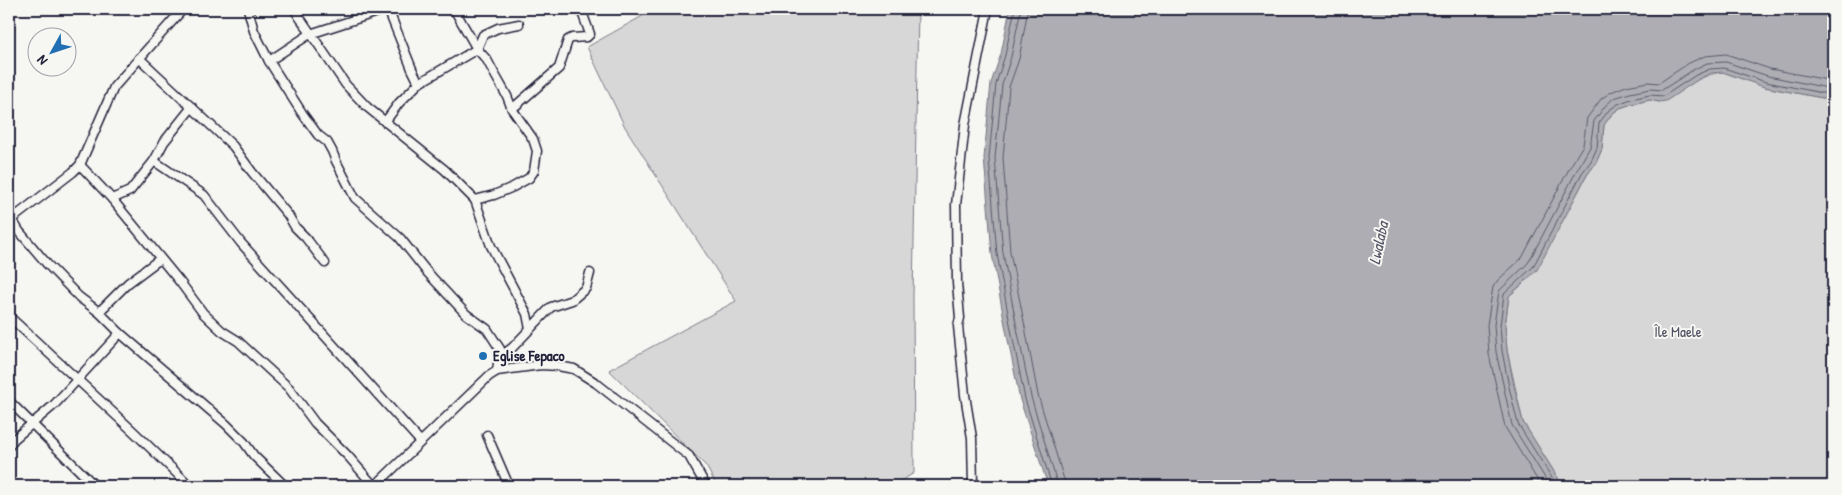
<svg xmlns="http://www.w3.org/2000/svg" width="1842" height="495" font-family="'Patrick Hand',sans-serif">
  <rect width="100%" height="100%" fill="#f6f6f2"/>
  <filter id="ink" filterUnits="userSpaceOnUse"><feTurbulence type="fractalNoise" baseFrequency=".02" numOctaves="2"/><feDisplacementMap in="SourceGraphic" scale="10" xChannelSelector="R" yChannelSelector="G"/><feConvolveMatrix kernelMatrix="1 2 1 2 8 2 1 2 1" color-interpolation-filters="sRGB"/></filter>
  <g filter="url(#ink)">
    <g fill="#d7d7d7" stroke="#7c7c89">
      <polygon points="655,9 918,9 913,298 914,473 893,486 717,486 706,466 609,370 736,301 625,127 587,47"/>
      <path d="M1723,72l42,15 68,13v386h-270l-40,-64 -16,-72 -2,-24 4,-30 14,-12 40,-64 24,-45 9,-12 6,-14 2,-24 8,-11 8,-6 12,-4 18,-4 9,2c20,-10 41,-28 64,-30z"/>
    </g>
    <polygon fill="#adadb3" stroke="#757583" points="1010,9 1833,9 1833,100 1764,87 1723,72 1711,73 1699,79 1666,101 1659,102 1650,100 1632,104 1620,108 1612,114 1604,125 1602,149 1596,163 1587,175 1537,270 1509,296 1505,326 1507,350 1514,386 1523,422 1563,486 1048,486 1020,400 1005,325 992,254 984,158 991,83 1001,54"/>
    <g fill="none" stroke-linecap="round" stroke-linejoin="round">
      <g stroke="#5a5a6b" stroke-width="1">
        <polyline points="1015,9 1005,55 996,84 989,158 997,254 1010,324 1025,399 1052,486"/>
        <polyline points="1021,9 1011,57 1002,85 995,158 1003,253 1016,323 1031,397 1058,486"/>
        <polyline points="1028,9 1019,59 1009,87 1003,158 1010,252 1024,322 1038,395 1066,486"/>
        <polyline points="1541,486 1505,427 1489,354 1487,325 1493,287 1498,280 1522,258 1570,167 1583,145 1587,118 1601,99 1611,92 1626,86 1648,82 1659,83 1689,63 1705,56 1726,54 1770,69 1833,81"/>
        <polyline points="1550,486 1512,425 1496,352 1494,325 1499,291 1528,263 1577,170 1590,147 1594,121 1606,105 1614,98 1630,93 1650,89 1662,90 1693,70 1707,63 1726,62 1768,76 1833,89"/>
        <polyline points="1557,486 1518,424 1509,387 1502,351 1500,326 1504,294 1533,267 1582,173 1591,161 1597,148 1599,123 1609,110 1618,104 1631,99 1650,95 1664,96 1696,75 1710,69 1724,68 1766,82 1833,95"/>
      </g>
      <g stroke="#22223b" stroke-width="11">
        <g id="minor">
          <polyline points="183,9 114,87 80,165 73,172 16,216 13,221 19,231 47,264 79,297 99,312 120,333 226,424 244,442 254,456 285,486"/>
          <polyline points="248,9 254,31 269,61 302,113 318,135 327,142 332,151 336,161 355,198 400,238 427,272 466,314 487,329 500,349 497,371"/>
          <polyline points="294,9 346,85 367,107 445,170 475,200 491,246 527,314 530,329"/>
          <polyline points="388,9 412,69 419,83"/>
          <polyline points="454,9 477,49 487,60 494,73 507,96 512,109 533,139 537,151 534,171 529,178 513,187 494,195 475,200"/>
          <polyline points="139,58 233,146 252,172 288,215 295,227 306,238 325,263"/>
          <polyline points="269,61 310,34 387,9"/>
          <polyline points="512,109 559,68 568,40 572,38 587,37 590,34 583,15 582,9"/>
          <polyline points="385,122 399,103 419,83 477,49 483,35 498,28 519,24"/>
          <polyline points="154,161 204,195 241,243 420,441"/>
          <polyline points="80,165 112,199 180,282 203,313 222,331 238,341 289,388 315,423 348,456 374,486"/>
          <polyline points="112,199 130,191 154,161 164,142 192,107"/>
          <polyline points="9,208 16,216"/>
          <polyline points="99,312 128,283 160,259"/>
          <polyline points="13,320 134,432 190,486"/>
          <polyline points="500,357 512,348 551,307 572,300 586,288 590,273"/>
          <polyline points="9,401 95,486"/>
          <polyline points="487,435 509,486"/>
          <polyline points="9,446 14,439 54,405 120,333"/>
          <polyline points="375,486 489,376 497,371 541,365 558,366 574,369 596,383 689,456 706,486"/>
          <polyline points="973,486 972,438 965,395 958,326 960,318 957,283 956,205 965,125 988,9"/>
        </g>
      </g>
      <use href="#minor" stroke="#f6f6f2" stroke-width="8"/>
    </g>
  </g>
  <circle fill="#1f6fb2" stroke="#f6f6f2" stroke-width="2" cx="483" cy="356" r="5"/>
  <g text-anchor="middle" stroke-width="4" stroke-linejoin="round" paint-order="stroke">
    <g font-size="15" fill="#4f4f62" stroke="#f6f6f2">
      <text x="1678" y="337">Île Maele</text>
    </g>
    <g font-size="15" font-weight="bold" fill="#22223b" stroke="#f6f6f2" text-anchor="start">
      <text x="493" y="361">Eglise Fepaco</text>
    </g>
    <g font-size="16" font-style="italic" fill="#535365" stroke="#f6f6f2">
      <text transform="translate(1378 243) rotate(-78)" y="6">Lwalaba</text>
    </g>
  </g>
  <rect width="1842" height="495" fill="none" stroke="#f6f6f2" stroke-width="30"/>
  <rect x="15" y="15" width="1812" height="465" fill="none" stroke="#22223b" stroke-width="2" filter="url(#ink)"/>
  <g transform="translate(52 52) rotate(230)"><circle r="24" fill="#f6f6f2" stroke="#a1a1a9"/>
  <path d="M0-4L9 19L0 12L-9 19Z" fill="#1f6fb2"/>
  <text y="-8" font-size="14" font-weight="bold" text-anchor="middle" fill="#22223b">N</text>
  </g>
</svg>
